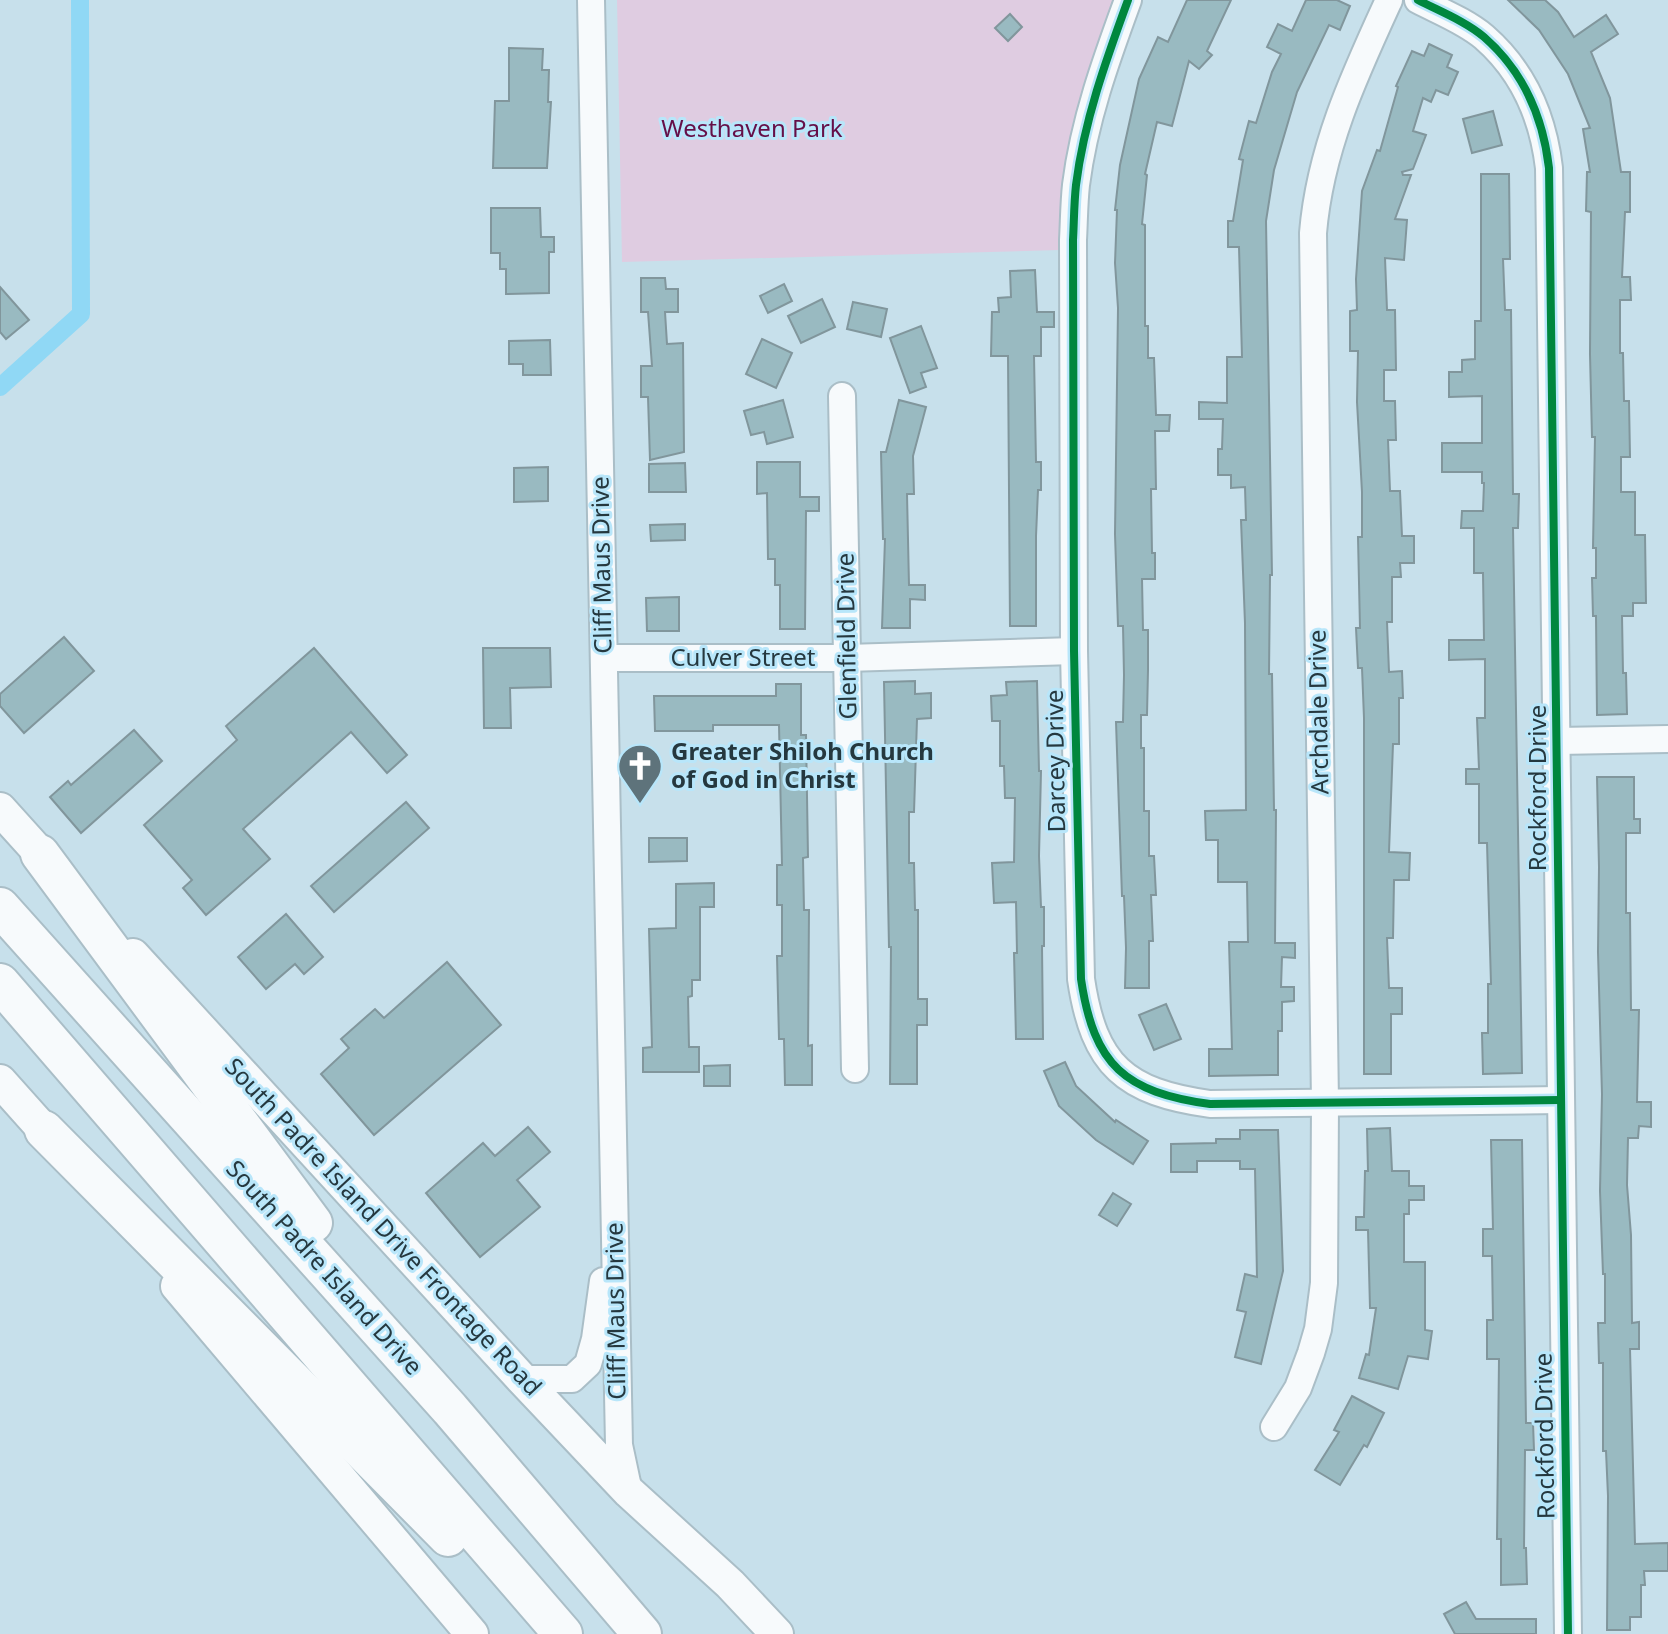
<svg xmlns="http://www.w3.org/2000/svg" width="1668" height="1634" font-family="'Noto Sans',sans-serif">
  <rect width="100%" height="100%" fill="#c7e0eb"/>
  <polygon fill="#dfcce1" points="617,0 1117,0 1064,192 1060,250 622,262"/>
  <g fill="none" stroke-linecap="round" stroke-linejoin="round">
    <polyline stroke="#90d8f5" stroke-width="18" points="0,387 81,314 80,0"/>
  </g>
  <g fill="#99bac1" stroke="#81969c" stroke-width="2">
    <polygon points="1187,0 1231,0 1207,51 1212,55 1199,69 1189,61 1172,126 1157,122 1145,174 1147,175 1142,224 1145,225 1145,326 1148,326 1148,358 1154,358 1156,415 1170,415 1169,431 1155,431 1156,489 1151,489 1152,553 1155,553 1155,579 1142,579 1143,630 1148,630 1148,670 1147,715 1141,715 1141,748 1144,748 1144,811 1149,811 1149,856 1154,856 1156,895 1151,895 1153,941 1149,941 1149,988 1125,988 1126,948 1124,896 1122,896 1116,722 1123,722 1124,675 1123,626 1118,626 1115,534 1118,308 1115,263 1117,210 1115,210 1120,165 1139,79 1158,37 1168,42"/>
    <polygon points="1306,0 1337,0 1350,6 1340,30 1329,25 1297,92 1274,170 1266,221 1272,575 1270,575 1269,674 1272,674 1274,810 1276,810 1275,943 1295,943 1295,958 1282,957 1281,987 1294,987 1294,1001 1282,1002 1282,1031 1278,1031 1278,1075 1209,1076 1209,1049 1232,1049 1229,942 1248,942 1247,882 1218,882 1218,840 1206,840 1205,811 1246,810 1245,623 1241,520 1246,520 1245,487 1231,488 1231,475 1218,475 1218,449 1222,449 1223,419 1199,419 1199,402 1227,403 1227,357 1242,357 1239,247 1228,247 1228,221 1233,221 1243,160 1239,159 1249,121 1256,123 1272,72 1281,54 1267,47 1278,24 1292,31"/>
    <polygon points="1508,0 1545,0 1558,12 1574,37 1606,15 1618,34 1591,52 1610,98 1621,172 1630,172 1630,212 1625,212 1622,277 1630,277 1631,300 1620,300 1620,353 1623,353 1624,401 1629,401 1630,457 1621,457 1621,492 1635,492 1635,535 1645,535 1646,603 1633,603 1633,616 1622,616 1623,673 1626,673 1627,714 1597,715 1596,616 1593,616 1592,578 1596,578 1596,548 1593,548 1595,437 1592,437 1590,354 1591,212 1586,211 1587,172 1590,172 1583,129 1590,128 1568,74 1539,30"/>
    <polygon points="1010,14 1022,27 1008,41 995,28"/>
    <polygon points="1429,44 1452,55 1447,67 1458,72 1448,95 1436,90 1431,102 1423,98 1413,131 1426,135 1413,169 1402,172 1403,175 1411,175 1395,219 1407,220 1404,260 1385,258 1387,310 1395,310 1396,370 1384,370 1384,401 1395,401 1396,440 1388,440 1390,491 1400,491 1402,536 1414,536 1414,563 1400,563 1401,577 1392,577 1392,622 1387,622 1389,672 1402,671 1403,698 1399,698 1399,744 1393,744 1389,852 1410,853 1409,880 1394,880 1393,938 1387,938 1389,988 1402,988 1402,1014 1391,1014 1391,1074 1364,1074 1364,718 1362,668 1358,668 1356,628 1360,628 1358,537 1362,537 1362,492 1357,402 1358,351 1350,351 1350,311 1357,310 1356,279 1362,191 1377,150 1380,151 1398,87 1396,86 1412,51 1424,56"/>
    <polygon points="509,48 543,49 542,70 549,70 548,102 551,102 547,168 493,168 495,101 509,101"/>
    <polygon points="1493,111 1502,145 1472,153 1463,119"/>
    <polygon points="1481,174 1509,174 1510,259 1503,259 1505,310 1511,310 1513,494 1519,494 1518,528 1513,528 1522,1073 1483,1074 1482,1033 1488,1033 1488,984 1491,984 1487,843 1479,843 1479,784 1466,784 1466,769 1479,769 1477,718 1485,718 1485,659 1449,660 1449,640 1484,640 1483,573 1474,573 1474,528 1461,528 1462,511 1483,511 1484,483 1482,483 1482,472 1442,472 1442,443 1482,443 1482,396 1449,397 1449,372 1462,372 1462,360 1475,359 1475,321 1481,321"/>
    <polygon points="491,208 540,208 541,237 554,237 554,252 549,252 549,293 506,294 506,269 500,269 500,253 491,253"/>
    <polygon points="1035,270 1037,312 1054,312 1054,327 1041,327 1041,356 1034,356 1036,462 1041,462 1041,490 1038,490 1036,536 1036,626 1010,626 1008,356 991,356 992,312 999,312 998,298 1011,297 1010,271"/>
    <polygon points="641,278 665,278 666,289 678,289 678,312 665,312 667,344 683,343 684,452 650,460 648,397 641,397 641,366 652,366 648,312 641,312"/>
    <polygon points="784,284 792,301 768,313 760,296"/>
    <polygon points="0,287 29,320 6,339 0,332"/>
    <polygon points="822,299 835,327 801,343 788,316"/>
    <polygon points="853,302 887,309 881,337 847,329"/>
    <polygon points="921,326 937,368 921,373 926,387 910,393 890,338"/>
    <polygon points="762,339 792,353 776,388 746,374"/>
    <polygon points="550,340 551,375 523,375 523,364 509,364 509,341"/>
    <polygon points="783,400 793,437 767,444 764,432 751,435 744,411"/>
    <polygon points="899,400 926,407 913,456 914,494 907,494 909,585 925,585 925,600 910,599 910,628 882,628 885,539 883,539 881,452 886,452"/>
    <polygon points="757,462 800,462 800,497 819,497 819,511 806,511 805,629 780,629 780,585 775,585 775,559 768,559 767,493 757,494"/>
    <polygon points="685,463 686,492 649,492 649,464"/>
    <polygon points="548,467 548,501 514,502 514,468"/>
    <polygon points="685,524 685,540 651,541 650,525"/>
    <polygon points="679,597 679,631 647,631 646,598"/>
    <polygon points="64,637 94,671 24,733 0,706 0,694"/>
    <polygon points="314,648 407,755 387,773 351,732 243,829 270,859 206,915 183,888 192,880 144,825 237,740 226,726"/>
    <polygon points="483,648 550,648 551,687 510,688 511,728 484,728"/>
    <polygon points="915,681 915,694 931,693 931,718 917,719 914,812 909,812 909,863 914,863 915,910 918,910 918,999 927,999 927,1025 917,1025 917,1084 890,1084 891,947 889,947 884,682"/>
    <polygon points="1037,681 1039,771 1041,771 1039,856 1041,907 1044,907 1044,946 1042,946 1043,1039 1016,1039 1014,953 1017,953 1016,902 994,903 992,863 1014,862 1015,798 1005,798 1004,766 1000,766 1000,721 992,721 991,696 1007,695 1006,682"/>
    <polygon points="776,684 801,684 801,735 806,735 808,857 803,858 804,910 809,910 808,1046 812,1045 812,1085 785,1085 784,1039 779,1039 777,956 782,956 782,905 777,905 777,865 782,865 779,725 713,725 713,731 655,731 654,696 776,696"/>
    <polygon points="134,730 162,761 81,833 50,797 68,781 71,785"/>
    <polygon points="1597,777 1634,777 1634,819 1640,819 1640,833 1626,833 1626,913 1630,913 1631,1010 1639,1010 1637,1102 1651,1102 1651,1127 1639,1126 1638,1138 1628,1138 1627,1185 1631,1235 1632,1323 1639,1322 1639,1349 1630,1349 1635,1544 1668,1543 1668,1571 1644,1571 1645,1585 1641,1585 1641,1617 1630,1617 1630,1630 1607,1630 1608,1496 1606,1451 1603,1451 1603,1363 1599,1363 1598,1323 1605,1323 1605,1274 1603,1274 1600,1191 1602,1094 1598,952 1599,867"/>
    <polygon points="406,802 429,828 334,912 311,886"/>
    <polygon points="649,838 687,838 687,861 649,862"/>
    <polygon points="714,883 714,907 700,907 700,980 692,980 692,996 688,997 689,1047 699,1047 699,1072 643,1072 643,1048 652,1047 649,929 676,928 676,884"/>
    <polygon points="286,914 323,957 304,974 295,964 266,989 238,957"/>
    <polygon points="447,962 501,1025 374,1135 321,1074 349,1048 341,1039 375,1009 384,1018"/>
    <polygon points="1166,1004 1181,1039 1154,1050 1139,1015"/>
    <polygon points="1065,1062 1076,1086 1115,1122 1116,1120 1148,1141 1133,1164 1096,1140 1059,1106 1044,1071"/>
    <polygon points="730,1065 730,1086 704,1086 704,1066"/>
    <polygon points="528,1127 550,1152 517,1180 540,1207 480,1257 426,1193 483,1143 495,1156"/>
    <polygon points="1390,1128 1392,1171 1409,1171 1409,1186 1424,1186 1424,1200 1409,1200 1409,1214 1404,1214 1404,1262 1425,1262 1425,1330 1432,1331 1428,1359 1408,1356 1398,1389 1359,1378 1366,1354 1369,1355 1376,1308 1370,1308 1368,1230 1356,1230 1356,1217 1364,1217 1365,1171 1368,1171 1367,1129"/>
    <polygon points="1240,1130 1278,1130 1283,1271 1261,1364 1235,1357 1246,1312 1237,1310 1245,1274 1257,1277 1255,1169 1240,1169 1240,1161 1197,1161 1197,1172 1171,1172 1171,1144 1216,1143 1216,1139 1240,1139"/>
    <polygon points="1491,1140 1522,1140 1526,1423 1533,1423 1534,1450 1525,1450 1524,1548 1526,1548 1527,1584 1501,1585 1501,1539 1497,1539 1499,1359 1487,1359 1487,1320 1493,1320 1492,1256 1483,1256 1483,1229 1493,1229"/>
    <polygon points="1113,1193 1131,1204 1117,1226 1099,1215"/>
    <polygon points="1352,1396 1384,1413 1367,1447 1364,1445 1340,1485 1315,1470 1339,1432 1334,1430"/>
    <polygon points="1466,1602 1476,1619 1536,1619 1536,1634 1455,1634 1444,1614"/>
  </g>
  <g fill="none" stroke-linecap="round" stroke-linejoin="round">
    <g stroke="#aabec7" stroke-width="30">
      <g id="minor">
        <polyline points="591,0 619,1445 629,1492"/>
        <path d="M1128,0c-22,60 -44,121 -52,185 -2,18 -2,37 -3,55l1,411 7,328c13,87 44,113 129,125l350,-4"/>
        <path d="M1418,0c21,11 47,21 66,37 39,34 59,80 65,131l19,1466"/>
        <polyline points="842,396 855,1069"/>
        <polyline points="604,658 847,658 1074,651"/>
        <polyline points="1558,741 1668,739"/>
        <polyline points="522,1379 572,1379 588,1364 595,1339 603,1281"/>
        <path d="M1274,1427l24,-39 13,-35 7,-24 6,-46 1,-180 -12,-870c7,-84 41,-157 76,-233"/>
      </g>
    </g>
    <g stroke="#aabec7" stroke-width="36">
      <g id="major">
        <polyline points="0,809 55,870"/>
        <polyline points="133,955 522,1379 629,1492 730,1584 777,1634"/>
        <polyline points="0,1081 59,1147"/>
        <polyline points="177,1286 472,1634"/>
      </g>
    </g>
    <g stroke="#aabec7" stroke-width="42">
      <g id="highway">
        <polyline points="40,854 313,1223"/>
        <polyline points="0,907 450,1409 642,1634"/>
        <polyline points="0,983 563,1634"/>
        <polyline points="44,1130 448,1537"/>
      </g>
    </g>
    <use href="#minor" stroke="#f7fafc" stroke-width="26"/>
    <use href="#major" stroke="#f7fafc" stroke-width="32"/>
    <use href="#highway" stroke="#f7fafc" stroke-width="38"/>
    <g stroke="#b8e6fa" stroke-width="13">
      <g id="cycleway">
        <path d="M1128,0c-22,60 -44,121 -52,185 -2,18 -2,37 -3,55l1,411 7,328c13,87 44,113 129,125l350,-4"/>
        <path d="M1418,0c21,11 47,21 66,37 39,34 59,80 65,131l19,1466"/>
      </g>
    </g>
    <use href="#cycleway" stroke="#00873e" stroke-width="8"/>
  </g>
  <defs>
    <g id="church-pin" transform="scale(2.3)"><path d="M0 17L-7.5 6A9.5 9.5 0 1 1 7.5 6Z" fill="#5e737b" stroke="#b8e6fa"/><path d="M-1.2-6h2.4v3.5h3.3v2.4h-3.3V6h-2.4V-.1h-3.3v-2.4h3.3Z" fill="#fff"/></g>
  </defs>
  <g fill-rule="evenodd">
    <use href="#church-pin" x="640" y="766"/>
  </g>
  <g text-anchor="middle" stroke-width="6" stroke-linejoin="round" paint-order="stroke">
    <g font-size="24" fill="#650f48" stroke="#b8e6fa">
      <text x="752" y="137">Westhaven Park</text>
    </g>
    <g font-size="24" fill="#25383f" stroke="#b8e6fa">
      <text transform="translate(602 565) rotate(-91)" y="8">Cliff Maus Drive</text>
      <text transform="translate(847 636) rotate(-91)" y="8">Glenfield Drive</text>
      <text x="743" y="666">Culver Street</text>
      <text transform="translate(1319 712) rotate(-91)" y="8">Archdale Drive</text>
      <text transform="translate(1056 761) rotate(-91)" y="8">Darcey Drive</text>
      <text transform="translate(1538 788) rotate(-90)" y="8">Rockford Drive</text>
      <text transform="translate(383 1227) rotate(47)" y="8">South Padre Island Drive Frontage Road</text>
      <text transform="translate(324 1268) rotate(48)" y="8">South Padre Island Drive</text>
      <text transform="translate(616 1311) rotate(-91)" y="8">Cliff Maus Drive</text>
      <text transform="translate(1545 1436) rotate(-91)" y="8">Rockford Drive</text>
    </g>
    <g font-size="24" font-weight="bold" fill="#25383f" stroke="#b8e6fa" text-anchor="start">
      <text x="671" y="760">Greater Shiloh Church<tspan x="671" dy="28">of God in Christ</tspan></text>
    </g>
  </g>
</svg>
